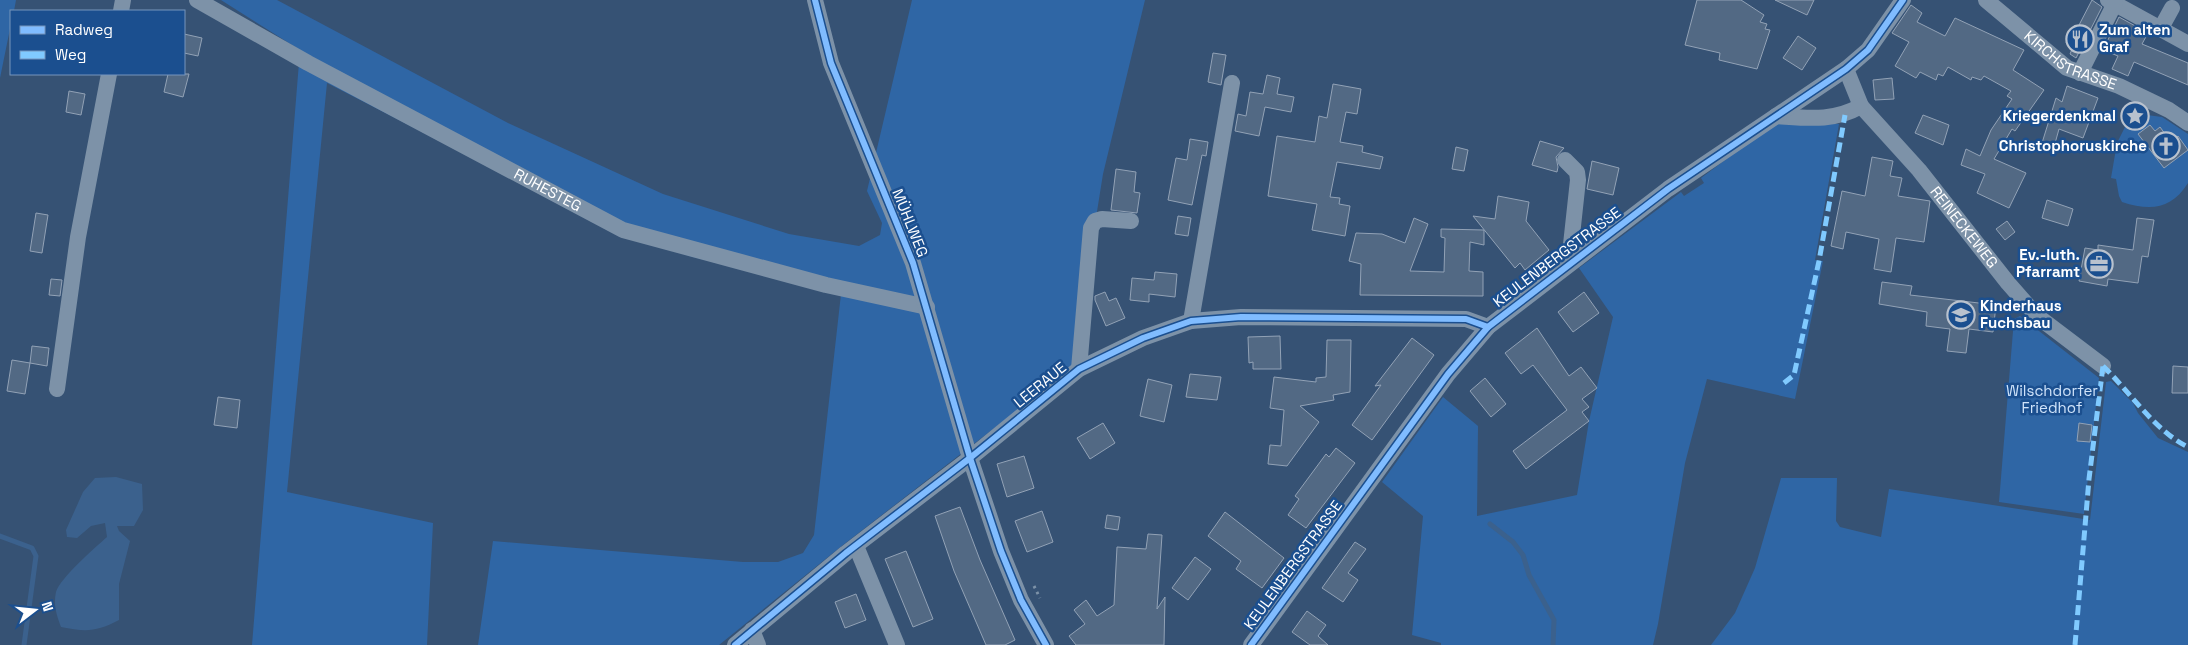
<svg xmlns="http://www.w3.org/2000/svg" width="2188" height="645" font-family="'Space Grotesk',sans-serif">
  <rect width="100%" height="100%" fill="#365274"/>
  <g fill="#2f66a5">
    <polygon points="0,0 16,0 14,11 11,11 11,24 0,78"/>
    <polygon points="221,0 277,0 508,123 663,194 789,234 859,246 880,235 882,223 867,191 912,0 1145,0 1103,174 1072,368 843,545 719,645 478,645 493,541 743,562 778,562 803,553 814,535 841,294 689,256 586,216 327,83 287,492 433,523 427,645 252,645 300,50"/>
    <path d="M2132,113l30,4 26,17v49c-17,27 -38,28 -66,19l-3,-6 -3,-17 -5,-1 6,-35z"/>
    <polygon points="1776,122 1839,124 1815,260 1823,261 1795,399 1707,379 1685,463 1658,624 1653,645 1441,645 1441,643 1412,635 1423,516 1382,482 1443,397 1478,426 1477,516 1577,495 1589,421 1613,317 1579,268 1681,192 1684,196 1704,183 1701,178"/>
    <polygon points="2020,316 2099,378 2084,514 1999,502 2014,319"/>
    <polygon points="2111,381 2133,403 2138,413 2158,438 2188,452 2188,645 1711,645 1735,613 1755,568 1781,478 1837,478 1836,521 1840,527 1881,537 1889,489 2090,520 2106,382"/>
  </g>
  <path fill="#3b618d" d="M116,477l26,7 1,26 -9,16h-17l2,5 11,10 -11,43v36c-23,12 -33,12 -58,7 -4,-11 -8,-22 -5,-35 4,-14 40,-45 51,-55l-2,-14 -14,3 -14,12 -10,-1 -1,-7 17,-38 12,-14z"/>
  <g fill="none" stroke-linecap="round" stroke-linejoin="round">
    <g stroke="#3b618d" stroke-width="5">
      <polyline points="1490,524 1513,542 1523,555 1529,575 1554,620 1553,645"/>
      <polyline points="0,536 32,548 36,556 24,645"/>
    </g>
  </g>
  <g fill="#526984" stroke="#92a2b6">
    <polygon points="1697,0 1741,0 1764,15 1760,22 1767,24 1765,29 1770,30 1757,69 1719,60 1720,53 1685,45"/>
    <polygon points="1775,0 1814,0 1807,15"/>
    <polygon points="2092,0 2102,7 2076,58 2070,54 2073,47 2066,43 2075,25 2078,27"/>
    <polygon points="1911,5 1922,13 1917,22 1945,36 1955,18 2024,50 2013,70 2044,90 2015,131 2012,129 1994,159 2026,173 2009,208 1977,193 1985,174 1961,165 1966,149 1980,156 1991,130 2012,99 2007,96 2011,91 1984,76 1981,80 1972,77 1971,80 1948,67 1943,76 1938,74 1936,80 1920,72 1916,78 1895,66 1909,42 1892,33"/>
    <polygon points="2119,17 2148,33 2142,44 2188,63 2188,85 2134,62 2128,76 2112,69 2118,56 2103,50"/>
    <polygon points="184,34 202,38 198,56 184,53"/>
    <polygon points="1798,36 1816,48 1802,70 1783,58"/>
    <polygon points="1213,53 1226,55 1221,85 1208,82"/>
    <polygon points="168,74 189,74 183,97 164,92"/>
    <polygon points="1267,75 1280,78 1277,94 1294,97 1291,112 1265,107 1259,136 1235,131 1238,114 1246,116 1250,92 1263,94"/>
    <polygon points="1892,78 1894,99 1875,100 1873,80"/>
    <polygon points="1333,84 1361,89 1357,114 1346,112 1340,142 1363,146 1362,152 1383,157 1380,169 1337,162 1330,197 1340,198 1339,204 1350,206 1345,236 1312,230 1317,204 1268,196 1277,136 1315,142 1319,116 1327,118"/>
    <polygon points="2067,86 2098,98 2083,138 2059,129 2054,147 2042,143 2056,98 2062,102"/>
    <polygon points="69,91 85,94 81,115 66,112"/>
    <polygon points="1923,115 1949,125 1943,145 1915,133"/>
    <polygon points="2150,125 2155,131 2160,127 2171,142 2178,136 2188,150 2164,168 2138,134"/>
    <polygon points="1190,139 1208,142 1206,156 1202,155 1192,205 1168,200 1176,158 1187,160"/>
    <polygon points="1540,141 1564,148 1556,157 1558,167 1557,172 1532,165"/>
    <polygon points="1456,147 1468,150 1464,171 1452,169"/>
    <polygon points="1872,157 1893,161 1890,176 1902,178 1898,196 1930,201 1924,242 1896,238 1891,272 1874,269 1879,239 1846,232 1843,249 1831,246 1842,191 1865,196"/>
    <polygon points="1592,161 1619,168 1613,195 1587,189"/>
    <polygon points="1116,169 1136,172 1134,192 1140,193 1137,213 1111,210"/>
    <polygon points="1498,196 1529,202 1526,221 1549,250 1525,270 1520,263 1515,268 1473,216 1495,219"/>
    <polygon points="2047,200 2073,209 2068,226 2042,218"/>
    <polygon points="36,213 48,215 42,253 30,251"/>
    <polygon points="1178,216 1191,218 1188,236 1175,234"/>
    <polygon points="1414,218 1428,224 1410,271 1444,272 1445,238 1441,237 1441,229 1484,230 1484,245 1470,242 1469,271 1483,272 1483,296 1360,295 1361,264 1349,261 1356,233 1382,234 1405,243"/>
    <polygon points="2137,218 2154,220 2148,257 2142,256 2138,283 2108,279 2107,286 2079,281 2085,248 2098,250 2098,245 2133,250"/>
    <polygon points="2007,221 2015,232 2005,240 1996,229"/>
    <polygon points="1155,272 1177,274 1175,297 1149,294 1149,302 1130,300 1132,278 1154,280"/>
    <polygon points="51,279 62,280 60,296 49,295"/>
    <polygon points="1882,282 1912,286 1910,295 1996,305 1993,332 1969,329 1966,353 1947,351 1950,329 1926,326 1927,312 1879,304"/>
    <polygon points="1105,292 1109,301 1116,298 1125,318 1106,326 1095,300 1095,296"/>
    <polygon points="1584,292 1599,313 1573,332 1558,312"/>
    <polygon points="1537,328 1569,376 1581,367 1597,388 1582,399 1589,407 1582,412 1589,421 1526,469 1513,451 1567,410 1533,365 1521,374 1505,353"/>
    <polygon points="1280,336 1281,369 1253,369 1253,362 1249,363 1248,337"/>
    <polygon points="1412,338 1434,355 1372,440 1352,425 1381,385 1375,386"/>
    <polygon points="1327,340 1351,340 1350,392 1333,395 1334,400 1300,406 1319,422 1287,466 1268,464 1270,445 1281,446 1284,410 1270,408 1274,377 1316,382 1316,378 1326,377"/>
    <polygon points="32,346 49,348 47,366 30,363"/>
    <polygon points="12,360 30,363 25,394 7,391"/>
    <polygon points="2173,366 2188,367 2188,393 2172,393"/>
    <polygon points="1190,374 1221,377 1217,400 1186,397"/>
    <polygon points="1485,378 1506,404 1491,417 1470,391"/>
    <polygon points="1148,379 1172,385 1164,422 1140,416"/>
    <polygon points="218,397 240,400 237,428 214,425"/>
    <polygon points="1103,423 1115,443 1090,459 1077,438"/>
    <polygon points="2079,423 2092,425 2090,442 2077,441"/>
    <polygon points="1336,448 1355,463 1306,528 1288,515 1299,499 1295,496 1326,454 1329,457"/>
    <polygon points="1024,456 1034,488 1007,497 997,464"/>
    <polygon points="960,507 980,560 1015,640 1005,645 986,645 954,571 935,516"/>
    <polygon points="1042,511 1053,542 1027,552 1015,521"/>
    <polygon points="1225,512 1284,558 1262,588 1236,569 1241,561 1208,536"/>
    <polygon points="1107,515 1120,517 1118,530 1105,528"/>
    <polygon points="1148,534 1162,535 1157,609 1165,597 1164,645 1076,645 1069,636 1085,624 1074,610 1086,600 1097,616 1114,605 1117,547 1146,549"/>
    <polygon points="1355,542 1366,549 1348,573 1358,580 1343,602 1322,588"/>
    <polygon points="906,551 933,619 913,627 885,559"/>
    <polygon points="1195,557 1211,569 1188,600 1172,588"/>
    <polygon points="856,594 866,620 845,628 835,602"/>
    <polygon points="1307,611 1326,625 1318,636 1328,645 1310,645 1292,632"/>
  </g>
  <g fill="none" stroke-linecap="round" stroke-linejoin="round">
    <polyline stroke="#7d92a8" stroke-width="3" stroke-dasharray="2.5 4" stroke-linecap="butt" points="1034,586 1040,598"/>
    <g stroke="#7d92a8" stroke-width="16">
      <path id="s1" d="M197,0l111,63 315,167 203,55 101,22"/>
      <polyline points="815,0 831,63 913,263 970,458 1001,551 1021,600 1046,645"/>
      <path id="s2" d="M1986,0l81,68 52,18 50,24 19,13"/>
      <polyline points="2108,0 2188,44"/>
      <polyline points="121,11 123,0"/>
      <polyline points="2161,28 2172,8"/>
      <path id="s3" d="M1846,69l15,37 58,64 89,113 29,33 66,50"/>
      <polyline points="2080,73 2115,3"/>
      <path d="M1776,116c31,2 57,6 85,-10"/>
      <polyline points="1565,160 1577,172 1578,180 1569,263"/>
      <polyline points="1191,321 1232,83"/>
      <polyline points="1079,369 1091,228 1095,221 1102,219 1131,221"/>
      <polyline points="57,389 78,237 109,74"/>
      <polyline points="856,546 897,645"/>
      <polyline points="752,630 758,645"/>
      <polyline points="735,645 846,553 970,458 1079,369 1143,338 1191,321 1241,317 1466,319 1488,327"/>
      <polyline points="1251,645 1448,374 1488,327 1668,189 1846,69 1868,50 1903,0"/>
    </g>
    <g stroke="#80caff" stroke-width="5" stroke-dasharray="10 5" stroke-linecap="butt">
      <path d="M2103,366c26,25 52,65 85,81"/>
      <polyline points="1784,383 1794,375 1819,261 1845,115"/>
      <polyline points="2075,645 2089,479 2103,366"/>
    </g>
    <g stroke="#1b4f8f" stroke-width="9">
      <g id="cycleway">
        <polyline points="815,0 831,63 913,263 970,458 1001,551 1021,600 1046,645"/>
        <polyline points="735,645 846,553 970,458 1079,369 1143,338 1191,321 1241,317 1466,319 1488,327"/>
        <polyline points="1251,645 1448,374 1488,327 1668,189 1846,69 1868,50 1903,0"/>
      </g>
    </g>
    <use href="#cycleway" stroke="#80bcff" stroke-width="6"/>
  </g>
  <defs>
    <g id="restaurant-ring" transform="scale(1.4375)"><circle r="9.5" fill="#1b4f8f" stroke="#b9c2ce" stroke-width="1.5"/><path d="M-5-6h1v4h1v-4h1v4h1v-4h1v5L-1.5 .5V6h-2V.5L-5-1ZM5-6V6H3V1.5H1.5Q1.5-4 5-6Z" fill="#b9c2ce"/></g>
    <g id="sight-ring" transform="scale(1.4375)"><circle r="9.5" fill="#1b4f8f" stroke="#b9c2ce" stroke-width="1.5"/><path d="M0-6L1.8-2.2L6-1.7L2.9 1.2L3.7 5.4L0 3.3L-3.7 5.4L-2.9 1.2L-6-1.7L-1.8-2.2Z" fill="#b9c2ce"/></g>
    <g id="church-ring" transform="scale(1.4375)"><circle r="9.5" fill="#1b4f8f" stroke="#b9c2ce" stroke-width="1.5"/><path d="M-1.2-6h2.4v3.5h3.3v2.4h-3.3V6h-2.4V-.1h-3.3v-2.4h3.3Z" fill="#b9c2ce"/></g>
    <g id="office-ring" transform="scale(1.4375)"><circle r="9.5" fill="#1b4f8f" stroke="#b9c2ce" stroke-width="1.5"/><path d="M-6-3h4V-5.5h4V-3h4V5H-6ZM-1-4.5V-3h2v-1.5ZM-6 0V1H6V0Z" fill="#b9c2ce"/></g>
    <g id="school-ring" transform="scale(1.4375)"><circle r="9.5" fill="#1b4f8f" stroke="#b9c2ce" stroke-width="1.5"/><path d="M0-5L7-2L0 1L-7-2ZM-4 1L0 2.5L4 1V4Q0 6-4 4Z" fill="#b9c2ce"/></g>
  </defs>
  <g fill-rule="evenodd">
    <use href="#restaurant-ring" x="2080" y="39"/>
    <use href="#sight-ring" x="2135" y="116"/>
    <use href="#church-ring" x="2166" y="146"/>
    <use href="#office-ring" x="2099" y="264"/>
    <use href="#school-ring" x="1961" y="315"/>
  </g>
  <g text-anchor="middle" stroke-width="5" stroke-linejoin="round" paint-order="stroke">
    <g font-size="15" font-weight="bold" fill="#fff" stroke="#1b4f8f" text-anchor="end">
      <text x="2099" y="35" text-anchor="start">Zum alten<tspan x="2099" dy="17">Graf</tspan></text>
      <text x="2116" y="121">Kriegerdenkmal</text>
      <text x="2147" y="151">Christophoruskirche</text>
      <text x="2080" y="260">Ev.-luth.<tspan x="2080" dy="17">Pfarramt</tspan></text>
      <text x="1980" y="311" text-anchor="start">Kinderhaus<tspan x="1980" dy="17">Fuchsbau</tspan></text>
    </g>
    <g font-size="15" fill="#fff" stroke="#1b4f8f">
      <text dy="5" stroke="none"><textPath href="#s2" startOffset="105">KIRCHSTRASSE</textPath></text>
      <text dy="5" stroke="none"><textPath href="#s1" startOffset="399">RUHESTEG</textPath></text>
      <text transform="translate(910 223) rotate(68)" y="5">MÜHLWEG</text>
      <text dy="5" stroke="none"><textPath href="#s3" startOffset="199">REINECKEWEG</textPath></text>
      <text transform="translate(1557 257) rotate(-37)" y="5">KEULENBERGSTRASSE</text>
      <text transform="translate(1040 385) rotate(-39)" y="5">LEERAUE</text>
      <text transform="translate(1293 565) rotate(-54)" y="5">KEULENBERGSTRASSE</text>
    </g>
    <g font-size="15" fill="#cfe3fa" stroke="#1b4f8f">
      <text x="2052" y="396">Wilschdorfer<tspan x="2052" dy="17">Friedhof</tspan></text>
    </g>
  </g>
  <rect x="10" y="10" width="175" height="65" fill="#1b4f8f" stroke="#7695bc"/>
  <rect x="20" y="26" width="25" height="8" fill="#80bcff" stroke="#7695bc"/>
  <text x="55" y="35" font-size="15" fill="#ffffff">Radweg</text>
  <rect x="20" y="51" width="25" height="8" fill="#80caff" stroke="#7695bc"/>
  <text x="55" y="60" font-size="15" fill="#ffffff">Weg</text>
  <g transform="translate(35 610) rotate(74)" stroke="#1b4f8f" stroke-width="4" paint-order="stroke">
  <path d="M0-4L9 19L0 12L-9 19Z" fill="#ffffff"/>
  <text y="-8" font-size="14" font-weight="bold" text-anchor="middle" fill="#ffffff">N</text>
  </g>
</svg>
